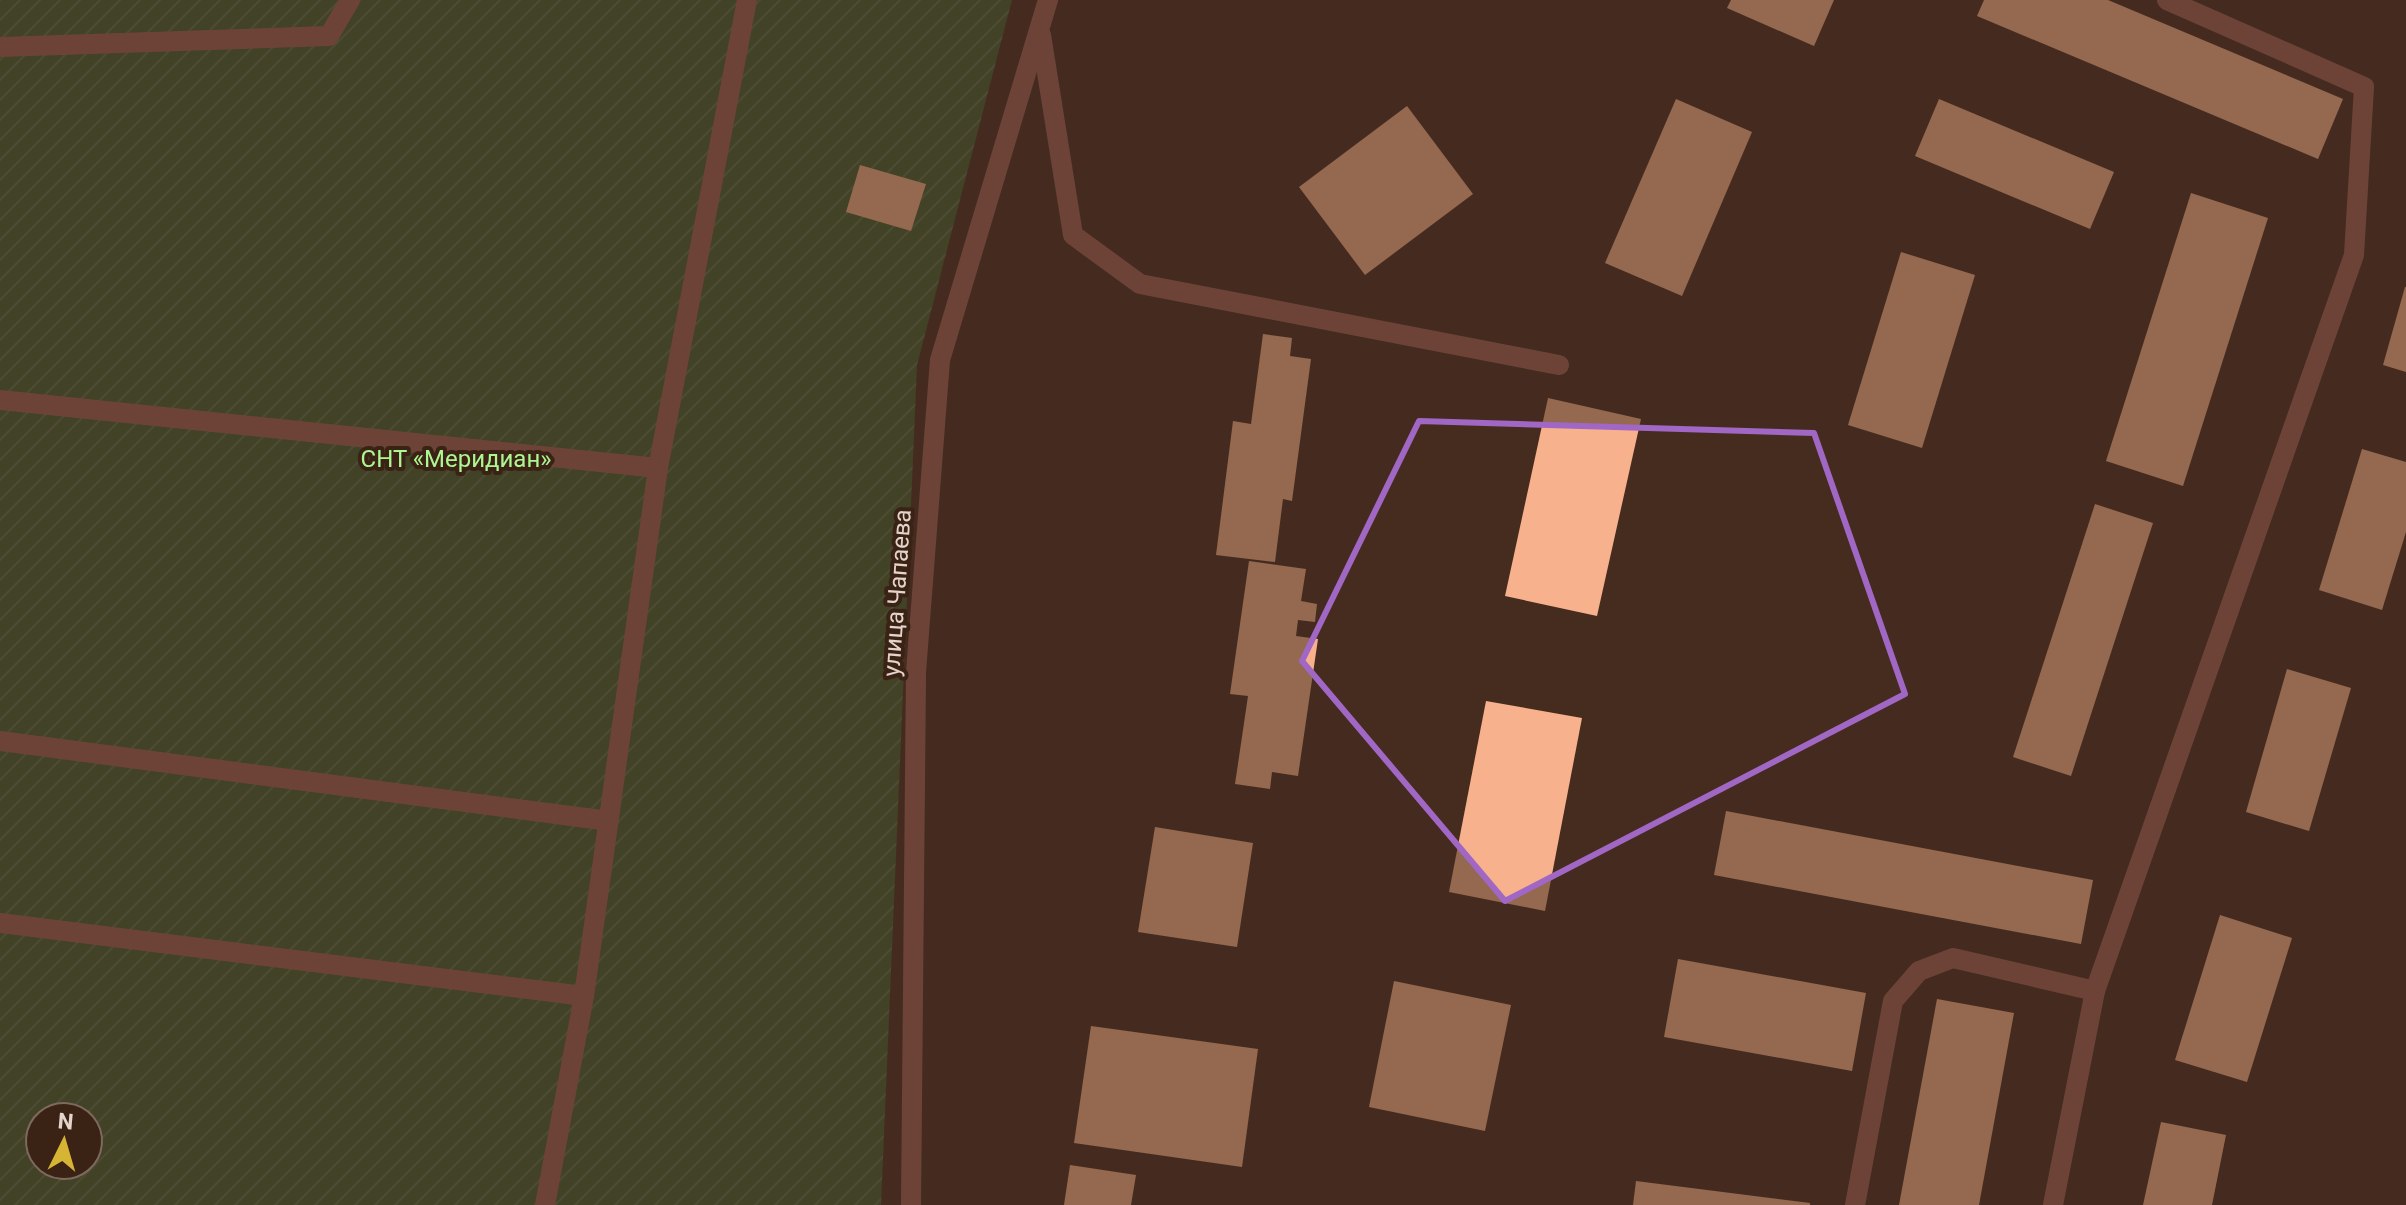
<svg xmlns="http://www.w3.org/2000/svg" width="2406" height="1205" font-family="Roboto,sans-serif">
  <defs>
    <pattern id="garden-furrows" width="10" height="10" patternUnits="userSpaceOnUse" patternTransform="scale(2)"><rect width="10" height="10" fill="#3c5d30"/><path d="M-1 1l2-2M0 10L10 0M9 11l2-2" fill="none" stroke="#58734d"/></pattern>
  </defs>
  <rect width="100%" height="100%" fill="#452c1f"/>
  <path fill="url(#garden-furrows)" fill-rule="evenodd" d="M0,0h1012l-95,365 -36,840h-881zM40,1117h48v48h-48z"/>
  <g fill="#f7b18c">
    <polygon points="1731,0 1834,0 1814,46 1727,8"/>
    <polygon points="1984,0 2108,0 2343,99 2318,159 1977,16"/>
    <polygon points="1676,99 1752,132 1682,296 1605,263"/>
    <polygon points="1939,99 2114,172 2090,229 1915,156"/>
    <polygon points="1407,106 1473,194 1365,275 1299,187"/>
    <polygon points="860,165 926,184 911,231 846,212"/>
    <polygon points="2191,193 2268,218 2183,486 2106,461"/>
    <polygon points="1901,252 1975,275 1922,448 1848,425"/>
    <polygon points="2405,287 2406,287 2406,372 2383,365"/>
    <polygon points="1263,334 1292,338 1290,356 1311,359 1292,501 1283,499 1275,562 1216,555 1233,421 1251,424"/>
    <polygon points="1548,398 1641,419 1597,616 1505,596"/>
    <polygon points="2362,449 2406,462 2406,532 2382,610 2319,590"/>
    <polygon points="2095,504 2153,523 2071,776 2013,757"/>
    <polygon points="1249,561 1306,569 1301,601 1317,604 1315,622 1298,620 1296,636 1318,639 1298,776 1272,772 1270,789 1235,784 1248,696 1230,694"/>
    <polygon points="2287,669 2351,688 2309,831 2246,812"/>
    <polygon points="1486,701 1582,718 1545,911 1449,892"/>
    <polygon points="1726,811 2093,880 2081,944 1714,875"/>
    <polygon points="1155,827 1253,843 1237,947 1138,932"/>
    <polygon points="2220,915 2292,938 2247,1082 2175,1060"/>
    <polygon points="1678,959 1866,993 1852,1071 1664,1037"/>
    <polygon points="1394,981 1511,1005 1485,1131 1369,1107"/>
    <polygon points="1937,999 2014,1013 1979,1205 1899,1205"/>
    <polygon points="1091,1026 1258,1049 1242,1167 1074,1143"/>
    <polygon points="2161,1122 2226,1135 2212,1205 2143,1205"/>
    <polygon points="1070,1165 1136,1175 1131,1205 1064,1205"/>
    <polygon points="1636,1181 1810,1203 1810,1205 1633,1205"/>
  </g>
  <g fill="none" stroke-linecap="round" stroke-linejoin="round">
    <g stroke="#9e6158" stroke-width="20">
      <polyline points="1041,35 1073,235 1140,284 1559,365"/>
      <polyline points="0,47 329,36 350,0"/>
      <polyline points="0,400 658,468"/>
      <polyline points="0,741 609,821"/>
      <polyline points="0,923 584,996"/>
      <polyline points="545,1205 584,996 658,468 747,0"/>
      <polyline points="911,1205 916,672 940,360 1048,0"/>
      <polyline points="1855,1205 1893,1001 1919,971 1953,958 2095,991"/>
      <polyline points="2053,1205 2095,991 2354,255 2364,87 2167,0"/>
    </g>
  </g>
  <path d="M0 0H2406V1205H0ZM1419,421l395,12 91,261 -400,207 -203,-240z" fill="#452c1f" fill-opacity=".55" fill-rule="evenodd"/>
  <path fill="none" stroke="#a067c4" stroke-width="6" stroke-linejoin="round" d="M1419,421l395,12 91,261 -400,207 -203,-240z"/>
  <g text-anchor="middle" stroke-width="8" stroke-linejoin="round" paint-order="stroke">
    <g font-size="24" fill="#adf793" stroke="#3a2215">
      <text x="456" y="467">СНТ «Меридиан»</text>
    </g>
    <g font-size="24" fill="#e5d4cc" stroke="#3a2215">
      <text transform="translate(897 593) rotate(-86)" y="8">улица Чапаева</text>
    </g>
  </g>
  <g transform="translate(64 1141) rotate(5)"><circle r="38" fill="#3a2215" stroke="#7e695e" stroke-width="2"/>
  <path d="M0-6L14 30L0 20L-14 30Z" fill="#d6b534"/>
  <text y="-12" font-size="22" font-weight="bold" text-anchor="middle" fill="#e5d4cc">N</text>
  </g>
</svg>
